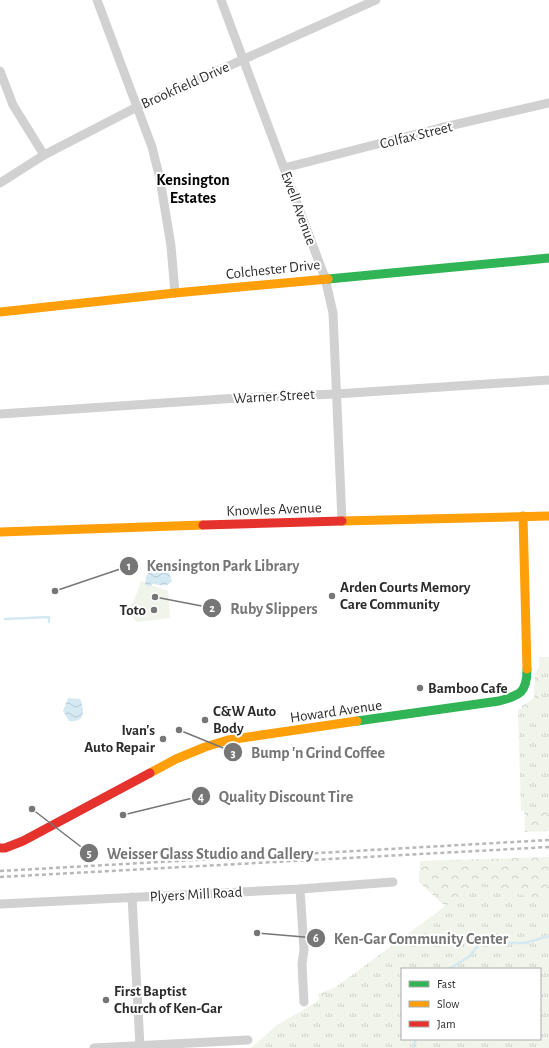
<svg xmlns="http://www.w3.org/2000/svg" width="549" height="1048" font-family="'Alegreya Sans',sans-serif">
  <defs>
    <pattern id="forest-crowns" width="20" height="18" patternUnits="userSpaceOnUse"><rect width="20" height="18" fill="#f0f4ea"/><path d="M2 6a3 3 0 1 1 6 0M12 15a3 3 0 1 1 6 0" fill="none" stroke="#ced1c9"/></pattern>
    <pattern id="park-tufts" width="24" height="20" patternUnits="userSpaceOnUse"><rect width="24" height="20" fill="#f0f4ea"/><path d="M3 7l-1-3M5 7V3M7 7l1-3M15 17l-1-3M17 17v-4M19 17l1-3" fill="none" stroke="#ced1c9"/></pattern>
    <pattern id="water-waves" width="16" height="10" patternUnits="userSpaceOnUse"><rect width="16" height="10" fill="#d5e9f2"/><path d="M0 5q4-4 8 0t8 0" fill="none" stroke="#b7c8d0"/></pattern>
  </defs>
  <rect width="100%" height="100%" fill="#fff"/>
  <polygon fill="#f0f4ea" points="141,581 168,591 170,618 137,622 126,610 134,601"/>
  <g fill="url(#forest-crowns)">
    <polygon points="540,666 549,666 549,831 525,832 522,706 534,698 535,673"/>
    <polygon points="549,857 549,973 540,969 402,969 402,1039 258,1048 320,1003 318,994 342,985 448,909 419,882 420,861"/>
  </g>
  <g fill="url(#park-tufts)" fill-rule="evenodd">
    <polygon points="539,657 549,657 549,806 521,811 518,709 538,707"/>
    <path d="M478,882l71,21v145h-298l26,-23 36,-21zM402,969h138v70h-138z"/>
  </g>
  <g fill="url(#water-waves)">
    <path d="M158,567h5l5,3 4,11c-6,8 -12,3 -20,3l-3,3 -4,-3 1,-7 4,-7z"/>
    <path d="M68,698l12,1c5,12 5,24 -11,22l-6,-10z"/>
  </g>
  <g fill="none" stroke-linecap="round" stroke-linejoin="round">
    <g stroke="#d5e9f2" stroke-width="2.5">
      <polyline points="5,619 49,617 49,622"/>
      <polyline points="449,969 470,956 480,943 525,943 549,936"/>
      <polyline points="413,1048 416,1039"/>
    </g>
    <g stroke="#d1d1d1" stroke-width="9">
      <polyline points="97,0 152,147 160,179 171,246 175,293"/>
      <polyline points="221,0 325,278 333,313 342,521"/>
      <polyline points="0,71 13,105 44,155"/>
      <polyline points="284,168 440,128 549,103"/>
      <polyline points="0,183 44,155 137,107 376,0"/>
      <polyline points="0,414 238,398 336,394 549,380"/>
      <polyline points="300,889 304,950 302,964 304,1002"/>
      <polyline points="132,897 140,1046"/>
      <polyline points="0,904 300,889 393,882"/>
      <polyline points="94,1048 248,1040"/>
    </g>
    <g stroke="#30b455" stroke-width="9">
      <polyline points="328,279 549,258"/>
      <path d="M357,721l142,-20c21,-6 28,-8 28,-32"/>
    </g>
    <g stroke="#ff9f0a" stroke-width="9">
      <polyline points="0,312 175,293 328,279"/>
      <polyline points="523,516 527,669"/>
      <polyline points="342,521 549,516"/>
      <polyline points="0,532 203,525"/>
      <polyline points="150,773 176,759 205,747 228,740 357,721"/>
    </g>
    <g stroke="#e5322d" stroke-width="9">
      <polyline points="203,525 342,521"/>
      <polyline points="0,848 5,848 23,841 150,773"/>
    </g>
    <g stroke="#b8b8b8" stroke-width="2.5" stroke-dasharray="4 3" stroke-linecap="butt">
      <polyline points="0,871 549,840"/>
      <polyline points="0,877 549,847"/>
    </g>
  </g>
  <g fill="#767676" stroke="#fff" stroke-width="1.5">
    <circle cx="332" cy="596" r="4"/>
    <circle cx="154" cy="610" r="4"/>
    <circle cx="420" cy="688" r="4"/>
    <circle cx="205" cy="720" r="4"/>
    <circle cx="163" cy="739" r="4"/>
    <circle cx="106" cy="1000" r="4"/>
  </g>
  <g text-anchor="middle" stroke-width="4" stroke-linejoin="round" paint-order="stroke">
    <g font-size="15" fill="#2c2c2c" stroke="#fff">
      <text transform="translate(185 85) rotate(-24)" y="5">Brookfield Drive</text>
      <text transform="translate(416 135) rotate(-14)" y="5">Colfax Street</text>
      <text transform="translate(299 208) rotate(70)" y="5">Ewell Avenue</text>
      <text transform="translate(273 269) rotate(-6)" y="5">Colchester Drive</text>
      <text transform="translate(274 396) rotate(-3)" y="5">Warner Street</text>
      <text transform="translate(274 509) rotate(-2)" y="5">Knowles Avenue</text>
      <text transform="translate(336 711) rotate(-8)" y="5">Howard Avenue</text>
      <text transform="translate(196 894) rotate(-3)" y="5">Plyers Mill Road</text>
    </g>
    <g font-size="15" font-weight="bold" fill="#2c2c2c" stroke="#fff" text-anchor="start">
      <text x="340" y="592">Arden Courts Memory<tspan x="340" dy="17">Care Community</tspan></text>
      <text x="146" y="615" text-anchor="end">Toto</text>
      <text x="428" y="693">Bamboo Cafe</text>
      <text x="213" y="716">C&amp;W Auto<tspan x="213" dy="17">Body</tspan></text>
      <text x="155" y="735" text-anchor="end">Ivan's<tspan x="155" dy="17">Auto Repair</tspan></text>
      <text x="114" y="996">First Baptist<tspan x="114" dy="17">Church of Ken-Gar</tspan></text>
    </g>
    <g font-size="16" font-weight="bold" fill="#000" stroke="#fff">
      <text x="193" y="185">Kensington<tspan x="193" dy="18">Estates</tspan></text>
    </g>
  </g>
  <path fill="none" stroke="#767676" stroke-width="1.5" d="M55 591L129 566M155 597L212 608M179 730L233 752M123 815L201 796M32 809L89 853M257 933L316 938"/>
  <g fill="#767676" stroke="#fff" stroke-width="1.5">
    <circle cx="55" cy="591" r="4"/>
    <circle cx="155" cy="597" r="4"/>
    <circle cx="179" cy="730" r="4"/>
    <circle cx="123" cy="815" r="4"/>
    <circle cx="32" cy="809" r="4"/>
    <circle cx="257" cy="933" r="4"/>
    <circle cx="129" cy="566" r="10"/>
    <circle cx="212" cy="608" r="10"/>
    <circle cx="233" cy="752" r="10"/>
    <circle cx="201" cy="796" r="10"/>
    <circle cx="89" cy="853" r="10"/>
    <circle cx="316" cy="938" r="10"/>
  </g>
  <g font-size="12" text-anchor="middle" font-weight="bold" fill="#fff">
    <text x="129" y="570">1</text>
    <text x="212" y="612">2</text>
    <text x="233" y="757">3</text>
    <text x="201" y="801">4</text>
    <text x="89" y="857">5</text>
    <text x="316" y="942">6</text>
  </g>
  <g font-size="16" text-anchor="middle" font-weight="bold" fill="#767676" stroke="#fff" stroke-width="4" stroke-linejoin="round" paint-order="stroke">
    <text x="223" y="571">Kensington Park Library</text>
    <text x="274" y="614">Ruby Slippers</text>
    <text x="318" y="758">Bump 'n Grind Coffee</text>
    <text x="286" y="802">Quality Discount Tire</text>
    <text x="210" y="859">Weisser Glass Studio and Gallery</text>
    <text x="421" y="944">Ken-Gar Community Center</text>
  </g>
  <rect x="401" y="968" width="140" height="72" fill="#ffffff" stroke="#ababab"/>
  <rect x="409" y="981" width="20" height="6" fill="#30b455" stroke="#ababab"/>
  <text x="437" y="988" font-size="12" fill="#2c2c2c">Fast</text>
  <rect x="409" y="1001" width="20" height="6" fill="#ff9f0a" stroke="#ababab"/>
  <text x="437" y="1008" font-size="12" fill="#2c2c2c">Slow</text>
  <rect x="409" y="1021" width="20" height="6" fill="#e5322d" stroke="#ababab"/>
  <text x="437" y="1028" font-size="12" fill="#2c2c2c">Jam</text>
</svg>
